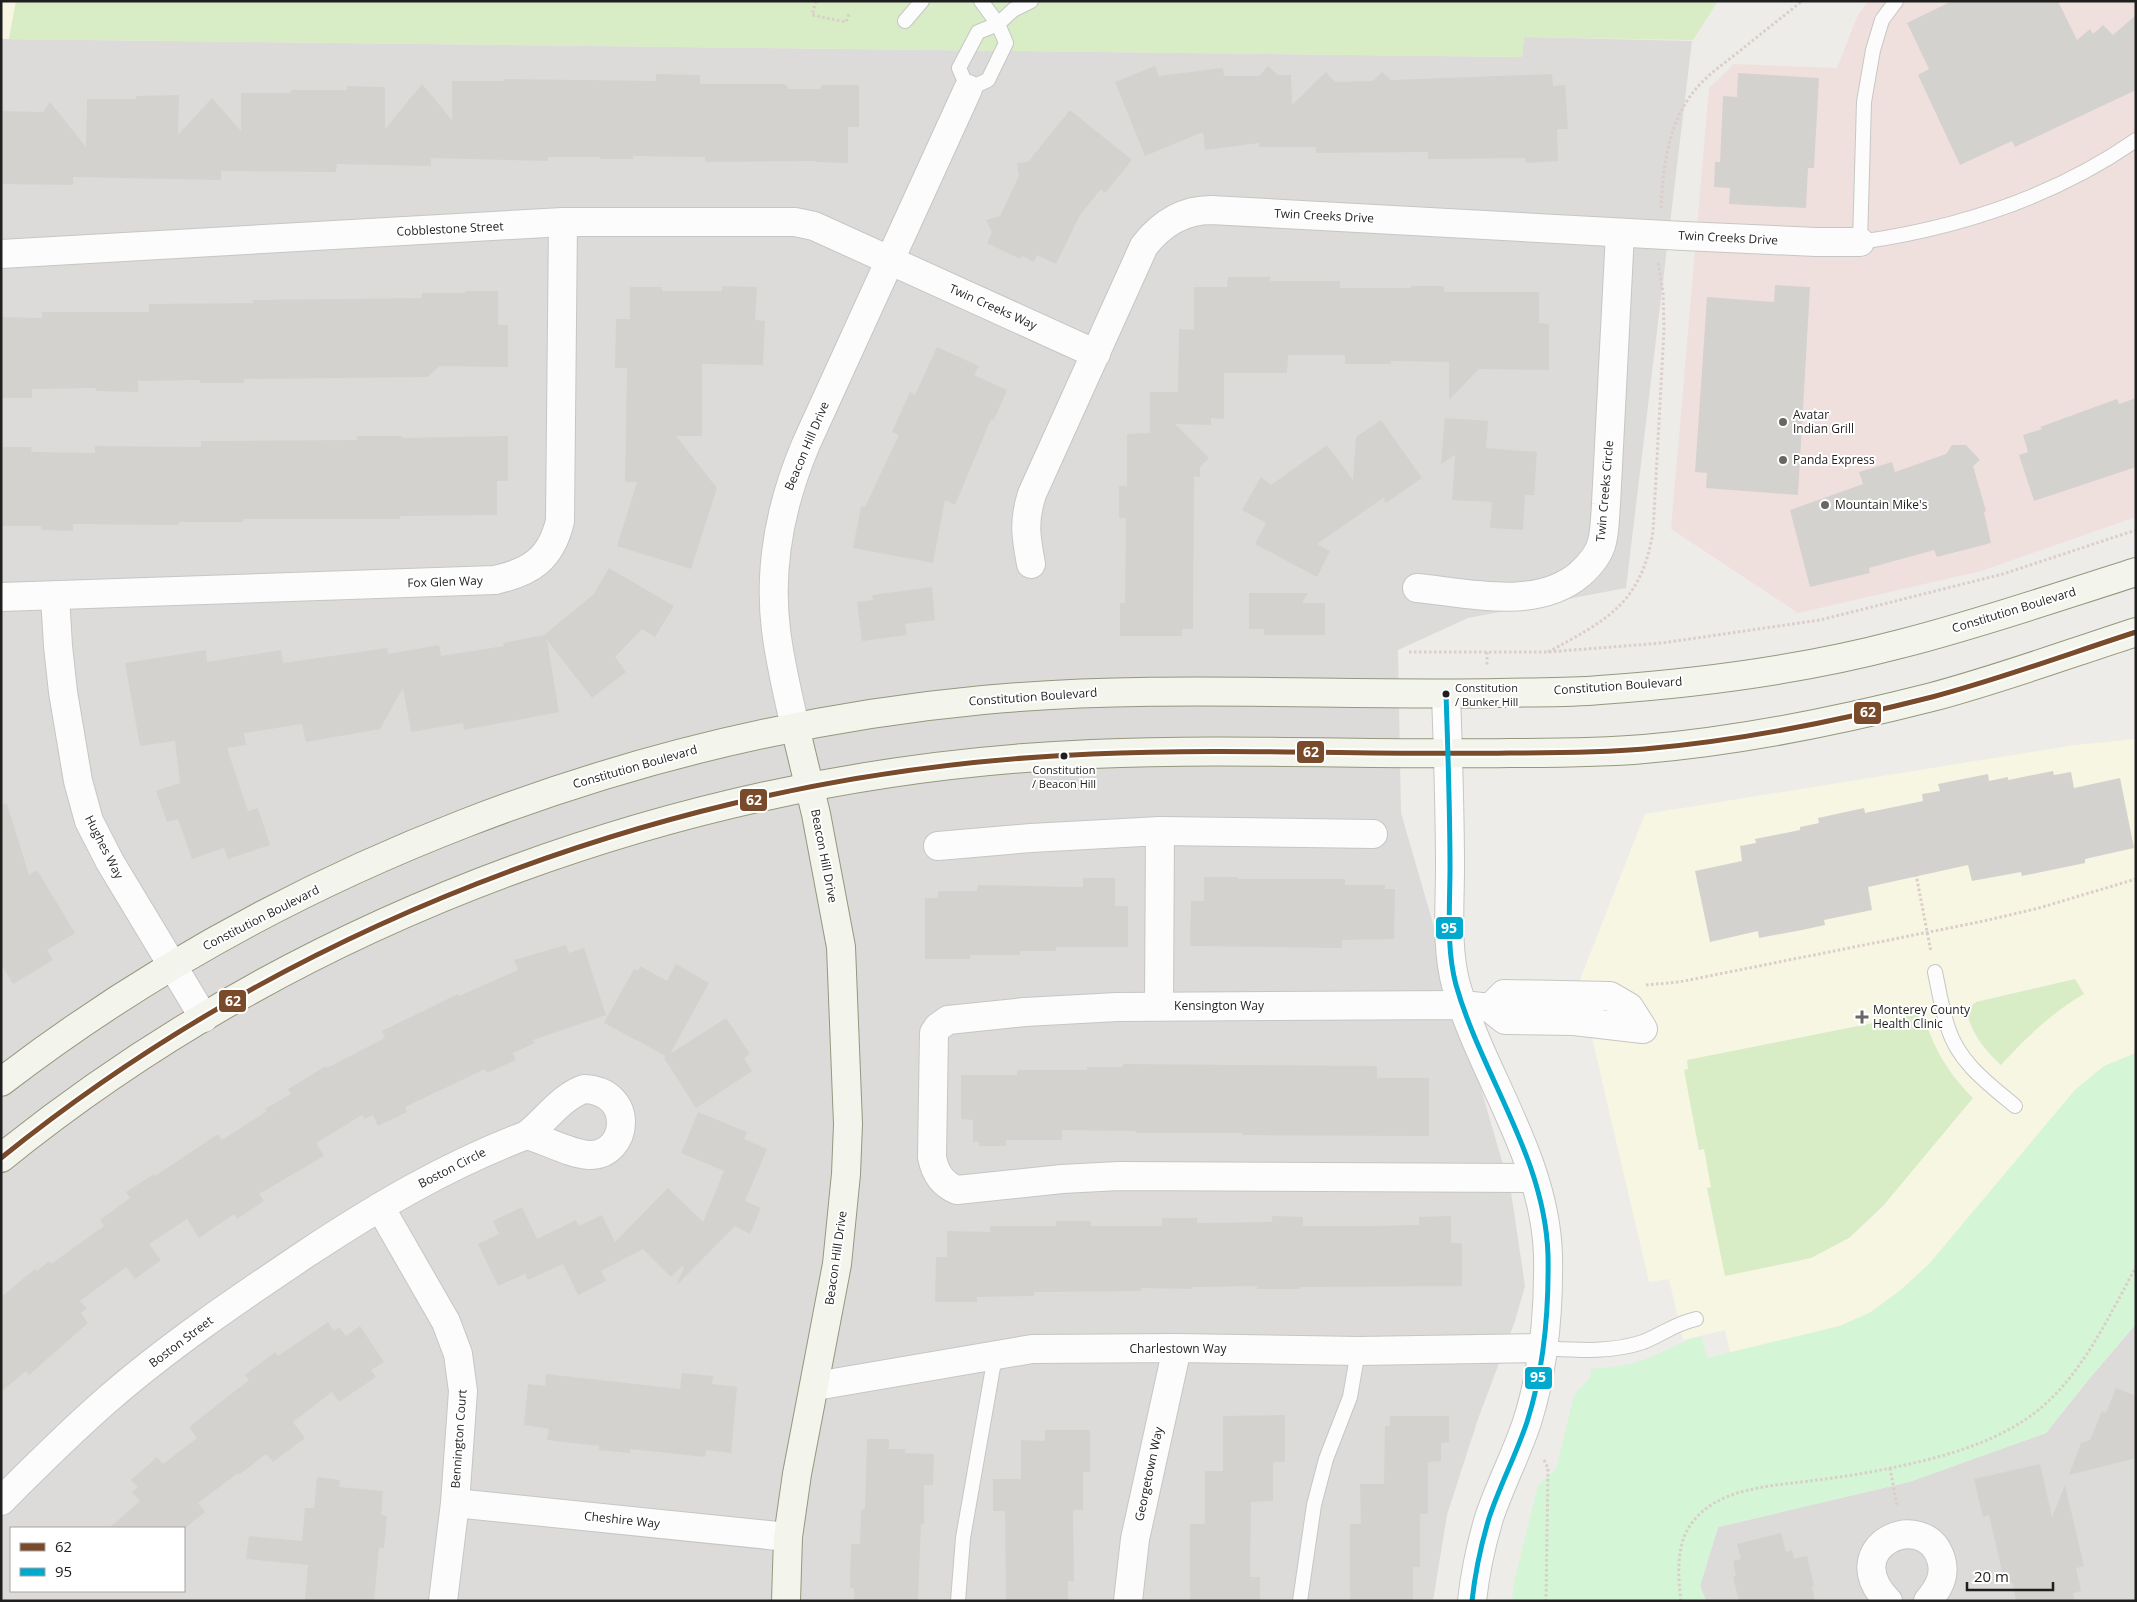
<svg xmlns="http://www.w3.org/2000/svg" width="2137" height="1602" font-family="'Open Sans',sans-serif">
  <rect width="100%" height="100%" fill="#edece8"/>
  <g fill="#dcdbd9" fill-rule="evenodd">
    <path d="M1524,37l168,4 -66,547 -158,30 -70,32 3,163 110,379 14,94 -10,35 -37,98 -31,96 -14,86h-1432v-1562l1521,18zM11,1528h173v63h-173z"/>
    <polygon points="2136,1324 2136,1601 1706,1601 1700,1586 1718,1527 1909,1482 2046,1433 2089,1379"/>
  </g>
  <polygon fill="#f0e0dd" points="1868,1 2136,1 2136,517 1981,571 1798,613 1671,529 1709,88 1734,64 1837,68 1857,17"/>
  <g fill="#f6f6e3">
    <polygon points="1,1 16,1 9,39 1,39"/>
    <polygon points="2136,739 2136,1053 2104,1066 2075,1090 1930,1263 1902,1289 1871,1312 1840,1326 1730,1352 1725,1330 1683,1340 1669,1279 1649,1282 1579,982 1645,814 2075,745"/>
  </g>
  <g fill="#d8ecc5">
    <polygon points="16,1 1718,1 1693,40 1524,37 1522,57 9,39"/>
    <path d="M2075,979l9,15c-33,19 -58,44 -83,71 -17,-15 -30,-33 -35,-55l10,-8z"/>
    <path d="M1923,1013c10,35 25,60 50,85l-90,108 -34,32 -38,20 -86,18 -18,-88 4,-1 -7,-38 -5,1 -15,-80 4,-1 -1,-9z"/>
  </g>
  <path fill="#d5f5d7" d="M2136,1053v271l-47,55 -43,54 -137,49 -191,45 -18,59 6,15h-194l2,-19 24,-97 18,-16 18,-74 16,-17 1,-9c19,-2 37,-3 55,-10 19,-7 35,-18 55,-23l6,22 133,-32 31,-14 31,-23 28,-26 145,-173 29,-24z"/>
  <g fill="#d4d2cf">
    <polygon points="1952,1 2058,1 2077,40 2090,29 2093,34 2103,25 2113,35 2136,15 2136,90 2015,147 2012,141 1960,165 1918,75 1929,69 1907,23"/>
    <polygon points="1155,66 1159,76 1223,68 1224,76 1259,76 1268,66 1278,75 1291,75 1292,105 1326,72 1335,82 1373,81 1382,72 1391,80 1552,74 1553,86 1565,85 1568,129 1557,129 1558,161 1526,163 1525,158 1428,159 1428,152 1316,153 1316,147 1259,147 1259,143 1205,150 1203,132 1145,156 1115,82"/>
    <polygon points="1738,73 1819,78 1814,168 1808,168 1806,208 1729,204 1730,188 1714,187 1715,162 1720,162 1723,96 1737,97"/>
    <polygon points="656,74 700,75 700,84 785,84 789,89 821,89 821,85 859,85 859,127 848,127 848,163 815,162 815,161 705,162 705,157 633,156 633,159 600,159 600,157 548,157 548,161 431,158 431,166 337,164 336,172 221,171 221,180 73,177 73,185 1,184 1,111 43,112 50,102 86,147 87,99 136,99 136,96 179,95 178,135 212,98 241,131 241,93 291,93 291,90 347,90 347,86 385,87 385,129 422,84 452,120 452,81 503,81 503,79 656,81"/>
    <polygon points="1070,110 1132,160 1105,193 1101,189 1080,215 1056,264 1037,255 1034,262 1022,256 1020,259 987,243 992,232 986,220 1000,216 1019,176 1017,163 1028,162"/>
    <polygon points="1228,277 1270,277 1270,281 1340,281 1340,288 1411,288 1411,286 1444,286 1444,292 1539,292 1539,323 1549,324 1549,370 1479,369 1449,400 1449,362 1391,361 1391,364 1345,364 1345,355 1288,355 1287,373 1224,373 1224,419 1211,418 1211,425 1175,424 1209,458 1200,467 1200,477 1194,477 1193,629 1182,629 1182,636 1120,636 1120,603 1125,603 1126,518 1119,518 1119,486 1127,486 1127,434 1150,433 1150,392 1178,392 1179,329 1194,330 1194,287 1227,287"/>
    <polygon points="1775,285 1810,287 1798,495 1706,488 1707,473 1695,472 1707,297 1774,302"/>
    <polygon points="722,286 757,287 755,320 765,321 763,365 702,364 702,436 676,436 717,488 691,569 617,546 637,482 625,482 627,368 615,368 616,319 630,319 630,287 662,287 662,291 722,291"/>
    <polygon points="465,291 498,291 498,325 508,325 508,367 439,366 428,377 244,379 244,383 200,383 200,380 138,381 138,392 96,391 96,388 32,389 32,398 1,398 1,317 42,318 42,312 149,312 149,304 253,303 253,300 422,298 422,293 465,293"/>
    <polygon points="937,347 979,366 974,375 1007,390 994,420 991,419 955,505 945,500 933,563 853,548 861,506 865,507 899,435 892,432 910,392 915,395"/>
    <polygon points="2136,398 2136,467 2034,501 2019,455 2028,452 2023,435 2042,429 2040,427 2117,399 2119,404"/>
    <polygon points="1445,418 1488,421 1486,448 1537,452 1534,495 1525,495 1523,530 1490,528 1492,502 1452,500 1455,455 1441,464"/>
    <polygon points="1381,420 1422,478 1386,503 1383,498 1317,544 1330,551 1317,577 1255,544 1266,523 1242,510 1261,477 1271,485 1327,445 1353,480 1356,437"/>
    <polygon points="357,436 402,436 402,438 508,436 508,481 497,481 497,515 400,516 400,519 243,519 243,522 179,522 179,525 73,524 73,531 41,530 41,526 1,526 1,447 32,447 31,452 95,453 95,446 201,447 201,441 357,440"/>
    <polygon points="1952,445 1966,445 1980,460 1973,466 1986,511 1984,512 1991,543 1937,557 1934,550 1869,568 1870,573 1810,587 1790,510 1863,484 1859,472 1892,462 1895,472 1946,454"/>
    <polygon points="609,568 674,606 655,637 642,629 615,657 626,672 592,698 547,640 559,712 464,730 463,723 411,732 403,688 380,729 306,742 302,724 244,733 246,745 227,748 248,811 258,808 270,845 228,859 224,848 192,859 178,819 167,822 156,791 180,783 175,741 140,746 125,663 206,650 207,662 281,650 283,663 387,648 388,654 439,645 441,656 504,646 503,643 544,635 593,595"/>
    <polygon points="932,587 935,620 905,624 907,635 862,641 857,602 873,600 872,595"/>
    <polygon points="1249,593 1308,593 1302,603 1325,603 1325,635 1264,635 1264,629 1249,629"/>
    <polygon points="2053,771 2054,775 2071,772 2074,788 2120,778 2134,848 2085,859 2085,863 2022,876 2021,872 1972,881 1968,865 1868,887 1872,910 1824,920 1825,925 1802,930 1759,938 1758,931 1710,942 1695,871 1742,861 1740,846 1756,843 1755,839 1800,830 1800,827 1819,823 1818,818 1864,808 1865,813 1923,801 1922,794 1940,791 1938,784 1988,774 1989,781 2008,777 2008,780"/>
    <polygon points="1,804 7,804 29,875 37,870 75,933 47,950 53,960 13,984 1,964"/>
    <polygon points="1204,877 1238,877 1238,879 1345,879 1345,885 1385,885 1385,889 1395,889 1394,939 1342,940 1342,948 1190,946 1191,901 1204,901"/>
    <polygon points="1083,878 1115,878 1115,906 1128,906 1128,947 1056,947 1056,951 1020,951 1020,955 970,955 970,959 925,959 925,898 938,898 938,891 977,891 978,885 1083,887"/>
    <polygon points="566,945 569,953 584,948 606,1015 533,1040 535,1043 513,1053 516,1060 487,1073 485,1069 405,1107 407,1112 378,1126 373,1115 364,1119 362,1115 316,1143 324,1156 259,1194 264,1201 237,1219 234,1214 199,1238 187,1219 149,1244 161,1260 135,1279 126,1267 80,1301 87,1308 81,1313 88,1323 29,1375 26,1371 1,1392 1,1297 35,1269 37,1271 49,1261 51,1264 104,1226 100,1220 130,1198 126,1192 154,1174 155,1176 218,1134 222,1140 267,1111 265,1109 291,1094 288,1089 326,1066 327,1068 385,1038 382,1031 458,994 459,996 518,970 514,960"/>
    <polygon points="676,964 709,983 670,1054 726,1018 750,1054 744,1058 752,1071 696,1108 664,1058 666,1056 604,1023 634,969 638,971 640,966 667,981"/>
    <polygon points="1123,1064 1377,1066 1377,1078 1429,1078 1429,1136 1242,1135 1242,1133 1136,1133 1136,1131 1062,1130 1062,1140 1006,1140 1006,1146 979,1146 979,1142 973,1142 973,1120 961,1119 961,1075 1017,1075 1017,1070 1087,1070 1087,1067 1123,1067"/>
    <polygon points="698,1112 747,1132 744,1139 767,1149 745,1201 761,1208 750,1234 735,1226 678,1284 677,1283 684,1267 682,1266 671,1277 643,1249 601,1271 606,1281 578,1295 563,1264 528,1280 525,1274 498,1286 478,1244 499,1234 493,1221 522,1207 537,1239 576,1220 579,1226 602,1215 615,1242 668,1188 703,1222 724,1171 681,1153"/>
    <polygon points="1272,1216 1303,1217 1303,1226 1375,1226 1419,1225 1419,1217 1451,1216 1451,1243 1462,1243 1462,1286 1300,1287 1300,1289 1257,1289 1257,1286 1193,1287 1193,1289 1141,1288 1141,1291 1034,1292 1034,1296 977,1297 977,1302 935,1302 936,1257 947,1257 947,1231 990,1232 990,1226 1056,1226 1056,1221 1091,1221 1091,1226 1162,1226 1162,1218 1197,1218 1197,1223 1272,1222"/>
    <polygon points="328,1322 334,1331 339,1327 346,1336 360,1326 384,1362 371,1370 376,1377 339,1402 332,1392 293,1422 305,1438 273,1462 266,1454 239,1475 238,1473 198,1503 205,1512 185,1528 109,1528 140,1501 132,1492 138,1487 131,1480 157,1457 163,1464 197,1438 189,1427 249,1380 245,1375 275,1352 278,1356"/>
    <polygon points="682,1373 713,1376 712,1384 737,1387 731,1453 706,1450 705,1457 630,1449 630,1453 599,1450 599,1446 547,1440 549,1429 524,1425 528,1384 545,1386 546,1374 680,1389"/>
    <polygon points="2116,1388 2136,1396 2136,1458 2069,1475 2081,1443 2090,1440 2102,1411 2106,1413"/>
    <polygon points="1285,1415 1285,1462 1273,1462 1273,1501 1251,1502 1250,1577 1260,1577 1260,1601 1190,1601 1190,1524 1205,1524 1205,1471 1223,1471 1223,1416"/>
    <polygon points="1390,1416 1449,1416 1449,1442 1441,1443 1441,1461 1428,1462 1428,1514 1420,1514 1420,1567 1413,1567 1413,1601 1350,1601 1350,1524 1361,1524 1360,1484 1384,1484 1385,1426 1390,1426"/>
    <polygon points="1045,1430 1090,1430 1090,1472 1083,1472 1083,1510 1073,1510 1074,1581 1068,1581 1068,1601 1006,1601 1005,1511 993,1511 993,1479 1021,1479 1021,1440 1045,1441"/>
    <polygon points="867,1439 889,1439 889,1449 905,1449 905,1453 934,1454 933,1485 924,1485 924,1524 921,1524 918,1601 854,1601 854,1588 850,1588 851,1544 860,1544 861,1510 865,1509"/>
    <polygon points="2040,1464 2052,1517 2065,1485 2084,1566 2076,1568 2081,1591 2073,1593 2075,1601 2016,1601 2012,1582 2005,1584 1989,1515 1983,1517 1974,1479"/>
    <polygon points="317,1477 340,1480 339,1487 383,1491 381,1515 387,1516 384,1548 379,1548 374,1601 305,1601 308,1565 246,1559 249,1536 302,1541 305,1508 314,1508"/>
    <polygon points="1781,1533 1786,1552 1792,1550 1794,1559 1807,1556 1814,1586 1812,1587 1815,1601 1739,1601 1733,1577 1736,1576 1733,1561 1741,1559 1737,1544"/>
  </g>
  <g fill="none" stroke-linecap="round" stroke-linejoin="round">
    <g stroke="#c6c6c4" stroke-width="16">
      <g id="lane">
        <polyline points="981,1 998,24 1006,43 988,80 968,89 959,68 978,32 998,24 1013,10 1031,1"/>
        <path d="M1896,1l-14,19 -9,30 -9,52 -4,140c98,-14 194,-45 276,-102"/>
        <polyline points="905,21 922,1"/>
        <path d="M1935,972c4,19 7,38 13,56 11,35 41,56 67,78"/>
        <path d="M1543,1348c34,2 67,5 100,-6 18,-7 33,-19 53,-23"/>
        <polyline points="958,1601 963,1538 995,1356"/>
        <polyline points="1300,1601 1314,1505 1326,1459 1350,1397 1358,1351"/>
      </g>
    </g>
    <g stroke="#c6c6c4" stroke-width="30">
      <g id="street">
        <polyline points="1,254 563,222 795,222 814,226 1096,354"/>
        <path d="M1031,564c-5,-27 -8,-42 1,-70l112,-248c17,-22 39,-36 67,-36l473,26 132,6h44"/>
        <path d="M1417,588c52,5 120,23 163,-14 10,-9 19,-19 22,-32 3,-12 3,-25 4,-38l14,-271"/>
        <polyline points="55,596 58,646 63,692 78,781 89,821 110,862 204,1018"/>
        <path d="M1,597l494,-17c36,-8 56,-21 65,-59l3,-299"/>
        <path d="M1446,694c2,58 4,116 4,174 0,38 -4,80 6,117 26,91 89,172 92,270 1,55 -4,114 -21,167 -11,33 -27,63 -38,96 -8,27 -14,55 -17,83"/>
        <path d="M795,727c-7,-32 -15,-64 -19,-97 -8,-65 5,-127 30,-186l162,-355"/>
        <polyline points="1160,831 1373,834"/>
        <polyline points="938,846 1031,838 1160,831 1159,1006"/>
        <path d="M1490,1008l14,-14 106,2 19,11 14,22 -69,-8 -69,-1 -15,-12 -27,-3 -346,2 -92,5 -77,8 -10,7 -4,6 -2,124c3,16 10,27 25,33l105,-11 57,-3 414,2"/>
        <path d="M584,1089c52,2 45,67 5,66 -18,-1 -44,-15 -62,-20 19,-15 34,-38 57,-46z"/>
        <polyline points="380,1207 446,1322 458,1354 463,1391 455,1503 443,1601"/>
        <polyline points="816,1386 1032,1349 1177,1348 1358,1351 1543,1348"/>
        <path d="M1,1501c35,-35 70,-70 107,-102 61,-53 129,-99 196,-144 71,-47 143,-90 223,-120"/>
        <polyline points="455,1503 788,1537"/>
        <polyline points="1128,1601 1135,1539 1177,1348"/>
        <path d="M1888,1601c-53,-54 36,-95 53,-42 5,16 -2,29 -13,42"/>
      </g>
    </g>
    <g stroke="#94987e" stroke-width="30">
      <g id="secondary">
        <path d="M1,1082c279,-214 632,-349 982,-382 171,-16 344,-4 516,-7 34,-1 68,0 101,-3 100,-7 202,-20 300,-46 79,-20 157,-47 236,-72"/>
        <path d="M1,1158c306,-247 700,-388 1091,-404 139,-6 278,1 417,-1 44,0 90,0 135,-4 96,-8 194,-28 288,-52 68,-18 136,-43 204,-65"/>
        <polyline points="786,1601 788,1537 797,1474 837,1264 846,1174 848,1124 841,947 816,814 795,727"/>
      </g>
    </g>
    <g stroke="#dbcdca" stroke-width="3" stroke-dasharray="2.5 2.5" stroke-linecap="butt">
      <polyline points="816,1 812,15 846,22 849,14"/>
      <path d="M1661,208c2,-38 6,-78 28,-110 12,-18 30,-31 47,-44 22,-18 44,-35 66,-53"/>
      <polyline points="1409,652 1548,652 1662,643 1820,620 2003,574 2136,530"/>
      <polyline points="1487,652 1487,666"/>
      <path d="M1548,652c59,-32 93,-48 105,-120l11,-202 -1,-38 -5,-31"/>
      <polyline points="1915,869 1931,952"/>
      <polyline points="1646,985 1679,982 1984,921 2039,908 2136,879"/>
      <polyline points="1544,1460 1548,1468 1546,1601"/>
      <polyline points="1890,1468 1897,1506"/>
      <path d="M1681,1601c-3,-24 -5,-53 8,-74 26,-41 86,-41 128,-47 25,-3 50,-7 74,-12 44,-9 94,-22 132,-47 54,-34 83,-100 113,-154"/>
    </g>
    <use href="#lane" stroke="#fcfcfc" stroke-width="14"/>
    <use href="#street" stroke="#fcfcfc" stroke-width="28"/>
    <use href="#secondary" stroke="#f3f4eb" stroke-width="28"/>
    <g stroke="#fff" stroke-width="9">
      <path id="bus-1" d="M1,1158c306,-247 700,-388 1091,-404 139,-6 278,1 417,-1 44,0 90,0 135,-4 96,-8 194,-28 288,-52 68,-18 136,-43 204,-65"/>
    </g>
    <g stroke="#fff" stroke-width="9">
      <path id="bus-2" d="M1446,694c2,58 4,116 4,174 0,38 -4,80 6,117 26,91 89,172 92,270 1,55 -4,114 -21,167 -11,33 -27,63 -38,96 -8,27 -14,55 -17,83"/>
    </g>
    <use href="#bus-1" stroke="#7a4b2a" stroke-width="5"/>
    <use href="#bus-2" stroke="#00a9ce" stroke-width="5"/>
  </g>
  <g fill="#676765" stroke="#fff" stroke-width="2">
    <circle cx="1783" cy="422" r="5"/>
    <circle cx="1783" cy="460" r="5"/>
    <circle cx="1825" cy="505" r="5"/>
    <path d="M1859.5 1009.5h5v5h5v5h-5v5h-5v-5h-5v-5h5z"/>
  </g>
  <g fill="#1f1f1f" stroke="#fff" stroke-width="2">
    <circle cx="1446" cy="694" r="4.5"/>
    <circle cx="1064" cy="756" r="4.5"/>
  </g>
  <g text-anchor="middle" stroke-width="4" stroke-linejoin="round" paint-order="stroke">
    <g font-size="11" fill="#1f1f1f" stroke="#fff" text-anchor="start">
      <text x="1455" y="692">Constitution<tspan x="1455" dy="14">/ Bunker Hill</tspan></text>
      <text x="1064" y="774" text-anchor="middle">Constitution<tspan x="1064" dy="14">/ Beacon Hill</tspan></text>
    </g>
    <g font-size="12" fill="#1f1f1f" stroke="#fff">
      <text transform="translate(1324 216) rotate(3)" y="4">Twin Creeks Drive</text>
      <text transform="translate(450 229) rotate(-3)" y="4">Cobblestone Street</text>
      <text transform="translate(1728 238) rotate(3)" y="4">Twin Creeks Drive</text>
      <text transform="translate(993 307) rotate(24)" y="4">Twin Creeks Way</text>
      <text transform="translate(807 446) rotate(-67)" y="4">Beacon Hill Drive</text>
      <text transform="translate(1605 491) rotate(-85)" y="4">Twin Creeks Circle</text>
      <text transform="translate(445 582) rotate(-2)" y="4">Fox Glen Way</text>
      <text transform="translate(2014 610) rotate(-17)" y="4">Constitution Boulevard</text>
      <text transform="translate(1618 686) rotate(-4)" y="4">Constitution Boulevard</text>
      <text transform="translate(1033 697) rotate(-4)" y="4">Constitution Boulevard</text>
      <text transform="translate(635 767) rotate(-16)" y="4">Constitution Boulevard</text>
      <text transform="translate(104 847) rotate(63)" y="4">Hughes Way</text>
      <text transform="translate(824 856) rotate(79)" y="4">Beacon Hill Drive</text>
      <text transform="translate(261 918) rotate(-27)" y="4">Constitution Boulevard</text>
      <text x="1219" y="1010">Kensington Way</text>
      <text transform="translate(452 1168) rotate(-27)" y="4">Boston Circle</text>
      <text transform="translate(836 1258) rotate(-82)" y="4">Beacon Hill Drive</text>
      <text transform="translate(181 1342) rotate(-37)" y="4">Boston Street</text>
      <text x="1178" y="1353">Charlestown Way</text>
      <text transform="translate(459 1439) rotate(-86)" y="4">Bennington Court</text>
      <text transform="translate(1149 1474) rotate(-78)" y="4">Georgetown Way</text>
      <text transform="translate(622 1520) rotate(6)" y="4">Cheshire Way</text>
    </g>
    <g font-size="12" fill="#1f1f1f" stroke="#fff" text-anchor="start">
      <text x="1793" y="419">Avatar<tspan x="1793" dy="14">Indian Grill</tspan></text>
      <text x="1793" y="464">Panda Express</text>
      <text x="1835" y="509">Mountain Mike's</text>
      <text x="1873" y="1014">Monterey County<tspan x="1873" dy="14">Health Clinic</tspan></text>
    </g>
  </g>
  <g stroke="#fff" stroke-width="2">
    <rect x="1853" y="701" width="29" height="24" rx="5" fill="#7a4b2a"/>
    <rect x="1296" y="740" width="29" height="24" rx="5" fill="#7a4b2a"/>
    <rect x="739" y="788" width="29" height="24" rx="5" fill="#7a4b2a"/>
    <rect x="1435" y="916" width="29" height="24" rx="5" fill="#00a9ce"/>
    <rect x="218" y="989" width="29" height="24" rx="5" fill="#7a4b2a"/>
    <rect x="1524" y="1366" width="29" height="24" rx="5" fill="#00a9ce"/>
  </g>
  <g font-size="14" text-anchor="middle" font-weight="bold" fill="#fff">
    <text x="1868" y="717">62</text>
    <text x="1311" y="757">62</text>
    <text x="754" y="805">62</text>
    <text x="1449" y="933">95</text>
    <text x="233" y="1006">62</text>
    <text x="1538" y="1382">95</text>
  </g>
  <rect width="2137" height="1602" fill="none" stroke="#1f1f1f" stroke-width="5"/>
  <rect x="10" y="1527" width="175" height="65" fill="#ffffff" stroke="#a5a5a5"/>
  <rect x="20" y="1543" width="25" height="8" fill="#7a4b2a" stroke="#a5a5a5"/>
  <text x="55" y="1552" font-size="15" fill="#1f1f1f">62</text>
  <rect x="20" y="1568" width="25" height="8" fill="#00a9ce" stroke="#a5a5a5"/>
  <text x="55" y="1577" font-size="15" fill="#1f1f1f">95</text>
  <path d="M1967 1582v8h86v-8" fill="none" stroke="#1f1f1f" stroke-width="2.5"/>
  <text x="1974" y="1582" font-size="15" fill="#1f1f1f" stroke="#ffffff" stroke-width="4" paint-order="stroke">20 m</text>
</svg>
